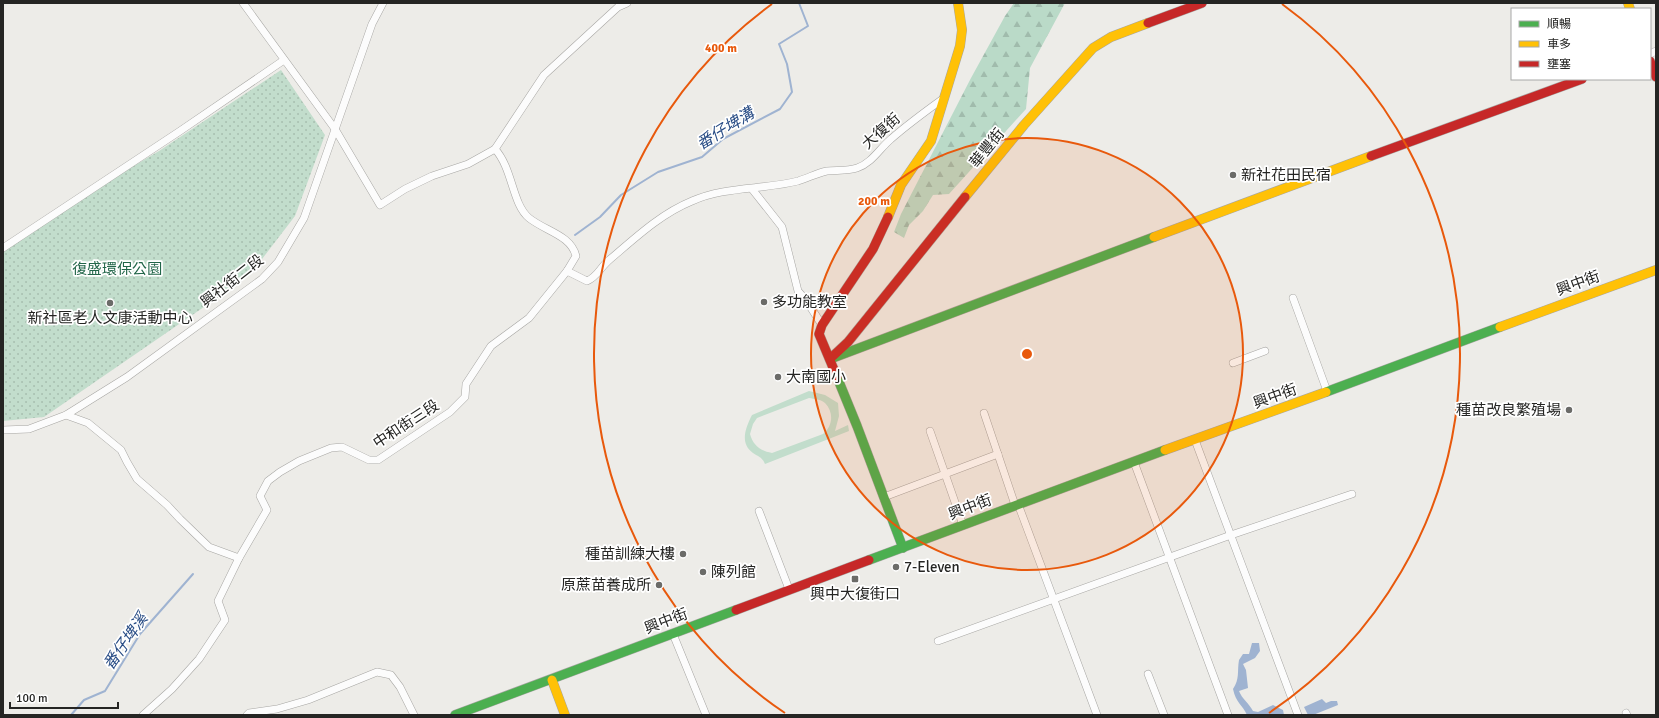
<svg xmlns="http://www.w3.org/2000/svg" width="1659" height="718" font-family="Signika,'Noto Sans TC',sans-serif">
  <defs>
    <pattern id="forest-firs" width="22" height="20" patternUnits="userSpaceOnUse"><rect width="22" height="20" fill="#badac8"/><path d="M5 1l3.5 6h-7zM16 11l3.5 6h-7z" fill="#a0bbac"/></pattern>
    <pattern id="park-dots" width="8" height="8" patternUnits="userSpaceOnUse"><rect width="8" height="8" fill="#c2ddcc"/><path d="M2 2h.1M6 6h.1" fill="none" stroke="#a7beaf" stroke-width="1.8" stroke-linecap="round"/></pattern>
  </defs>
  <rect width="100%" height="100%" fill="#edece8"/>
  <polygon fill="url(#forest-firs)" points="1014,3 1065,3 1030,68 1026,109 949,194 933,195 923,211 909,225 904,238 894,232 901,214 971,78 1005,16"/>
  <polygon fill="url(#park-dots)" points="281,70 325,135 295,216 249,276 44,417 3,421 3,252 76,200 159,151"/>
  <path fill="#c2ddcc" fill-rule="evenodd" d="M809,391l16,4 13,8 1,13 -4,15 13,-6 1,6 -84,33c-3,-7 -6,-7 -12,-11 -14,-10 -7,-26 -1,-38zM809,398c5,1 12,1 16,5 9,9 8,23 -2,31l-51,19c-12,-2 -19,-8 -22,-19l3,-10 4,-6z"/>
  <g fill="#9fb3d1">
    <path d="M1252,643h7l1,8 -5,7 -12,6 3,6 2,18 -9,3c3,8 10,12 14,20l5,1 15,-7 10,5 1,5h-37c-5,-11 -11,-12 -14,-26 7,-10 4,-18 6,-29l4,-6h6z"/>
    <polygon points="1322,699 1326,703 1331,701 1337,701 1338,705 1313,715 1308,715 1304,707"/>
  </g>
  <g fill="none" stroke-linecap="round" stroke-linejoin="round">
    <g stroke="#9fb3d1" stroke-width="2">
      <polyline points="575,235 600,217 621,195 658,172 702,157 723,139 780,109 792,92 787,64 779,44 808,26 799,3"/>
      <polyline points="71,715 84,700 105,691 140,634 193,574"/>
    </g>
    <g stroke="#a7a6a3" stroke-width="8">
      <g id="street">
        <polyline points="243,3 335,129 380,205 405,189 432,176 468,164 495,149 544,75 618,7 627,3"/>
        <polyline points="1650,54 1656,51"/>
        <polyline points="752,189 782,227 798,291 806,300 822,325"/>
        <polyline points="3,248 180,131 284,60"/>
        <path d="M567,271l20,10c10,-4 13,-13 21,-20 26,-22 52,-47 84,-60 33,-15 71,-11 106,-20 10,-3 19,-8 29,-10 10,-1 21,0 30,-3 15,-5 23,-20 34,-29 17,-15 35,-28 53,-41"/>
        <polyline points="1293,298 1327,391"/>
        <polyline points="1233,363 1265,351"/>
        <polyline points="984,413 1015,505"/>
        <polyline points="66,415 88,423 121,450 127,462 137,479 167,505 180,519 209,547 239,558"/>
        <polyline points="3,430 29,429 66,415 127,377 262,279 278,262 304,218 372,24 383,3"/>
        <polyline points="930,431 963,525"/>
        <polyline points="1195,440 1298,715"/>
        <polyline points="1134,462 1228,715"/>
        <polyline points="884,497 998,454"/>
        <polyline points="1018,504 1097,715"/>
        <polyline points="759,511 789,589"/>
        <polyline points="673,634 706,715"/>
        <polyline points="938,641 1231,535 1352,494"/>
        <polyline points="1148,674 1164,715"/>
        <polyline points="1626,713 1627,715"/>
        <path d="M143,715l29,-26 27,-30 26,-39 -7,-19 21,-43 28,-48 -7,-14 8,-15 12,-9 19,-11 32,-13 11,-1 27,13h9l72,-48 15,-15 1,-13 25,-38 38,-28 38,-47 9,-15c-5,-21 -31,-25 -47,-38 -17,-14 -16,-49 -34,-69"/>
        <polyline points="247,715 249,713 277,709 308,700 377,672 391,675 400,687 414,715"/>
      </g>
    </g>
    <g stroke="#a7a6a3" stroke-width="10">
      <g id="fast">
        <polyline points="830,359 1154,237"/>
        <polyline points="837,377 857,426 903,548"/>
        <polyline points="1326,392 1500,327"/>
        <polyline points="869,560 1165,450"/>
        <polyline points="455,715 736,610"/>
      </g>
    </g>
    <g stroke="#a7a6a3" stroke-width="10">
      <g id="slow">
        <polyline points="1628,3 1630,9"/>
        <polyline points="965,197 1024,125 1093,48 1111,37 1148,23"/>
        <polyline points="888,217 901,185 931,141 960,46 962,30 958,3"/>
        <polyline points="1154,237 1371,156"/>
        <polyline points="1500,327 1656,270"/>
        <polyline points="1165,450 1326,392"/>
        <polyline points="552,680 565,715"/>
      </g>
    </g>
    <g stroke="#a7a6a3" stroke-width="10">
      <g id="jam">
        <polyline points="1148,23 1202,3"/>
        <polyline points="1650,61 1656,77"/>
        <polyline points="1371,156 1582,79"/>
        <polyline points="833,356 848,342 965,197"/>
        <polyline points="837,377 819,334 822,325 873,249 888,217"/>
        <polyline points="736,610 869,560"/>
      </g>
    </g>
    <use href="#street" stroke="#fcfcfc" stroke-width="7"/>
    <use href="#fast" stroke="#4caf50" stroke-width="9"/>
    <use href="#slow" stroke="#ffc107" stroke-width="9"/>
    <use href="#jam" stroke="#c62828" stroke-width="9"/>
  </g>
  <circle cx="1027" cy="354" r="216" fill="#e8590c" fill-opacity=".12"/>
  <g fill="none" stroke="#e8590c" stroke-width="2">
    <circle cx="1027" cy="354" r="216"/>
    <path d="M785 713A433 433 0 0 1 772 4M1282 4A433 433 0 0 1 1269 713"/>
  </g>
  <g fill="#6b6b68" stroke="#fff" stroke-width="1.5">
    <circle cx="1233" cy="175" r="4"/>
    <circle cx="764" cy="302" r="4"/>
    <circle cx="110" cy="303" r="4"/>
    <circle cx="778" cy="377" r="4"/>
    <circle cx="1569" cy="410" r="4"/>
    <circle cx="683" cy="554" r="4"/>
    <circle cx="896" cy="567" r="4"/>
    <circle cx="703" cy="572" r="4"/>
    <rect x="851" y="575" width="8" height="8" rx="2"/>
    <circle cx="659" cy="585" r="4"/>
  </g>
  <g text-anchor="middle" stroke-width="3.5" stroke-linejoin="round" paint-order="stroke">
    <g font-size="15" fill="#252523" stroke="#fff">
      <text transform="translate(881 131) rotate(-42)" y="5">大復街</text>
      <text transform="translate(987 148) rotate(-51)" y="5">華豐街</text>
      <text transform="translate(232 281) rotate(-38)" y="5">興社街二段</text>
      <text transform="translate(1578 283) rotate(-20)" y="5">興中街</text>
      <text transform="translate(1275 396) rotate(-20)" y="5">興中街</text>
      <text transform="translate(406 424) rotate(-33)" y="5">中和街三段</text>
      <text transform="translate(970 507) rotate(-21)" y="5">興中街</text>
      <text transform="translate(666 621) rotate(-21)" y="5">興中街</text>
    </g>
    <g font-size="15" fill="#252523" stroke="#fff" text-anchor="start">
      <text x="1241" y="180">新社花田民宿</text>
      <text x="772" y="307">多功能教室</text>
      <text x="110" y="323" text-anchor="middle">新社區老人文康活動中心</text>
      <text x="786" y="382">大南國小</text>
      <text x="1561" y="415" text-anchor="end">種苗改良繁殖場</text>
      <text x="675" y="559" text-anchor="end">種苗訓練大樓</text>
      <text x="904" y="572">7-Eleven</text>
      <text x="711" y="577">陳列館</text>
      <text x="651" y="590" text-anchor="end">原蔗苗養成所</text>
      <text x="855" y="599" text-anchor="middle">興中大復街口</text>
    </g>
    <g font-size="15" fill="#226649" stroke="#fff">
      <text x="117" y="274">復盛環保公園</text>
    </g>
    <g font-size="16" font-style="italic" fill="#284c85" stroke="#fff">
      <text transform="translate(725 128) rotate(-32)" y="6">番仔埤溝</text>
      <text transform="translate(125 641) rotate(-55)" y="6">番仔埤溪</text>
    </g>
  </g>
  <circle cx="1027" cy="354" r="6" fill="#e8590c" stroke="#fff" stroke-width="2"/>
  <g font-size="12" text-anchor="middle" font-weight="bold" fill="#e8590c" stroke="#fff" stroke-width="3.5" stroke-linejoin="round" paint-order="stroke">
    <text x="721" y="52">400 m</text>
    <text x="874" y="205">200 m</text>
  </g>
  <rect width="1659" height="718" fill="none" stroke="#252523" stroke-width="8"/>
  <rect x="1511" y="8" width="140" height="72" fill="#ffffff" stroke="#a8a8a7"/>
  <rect x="1519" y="21" width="20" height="6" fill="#4caf50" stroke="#a8a8a7"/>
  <text x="1547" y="28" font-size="12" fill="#252523">順暢</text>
  <rect x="1519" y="41" width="20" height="6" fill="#ffc107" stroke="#a8a8a7"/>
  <text x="1547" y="48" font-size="12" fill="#252523">車多</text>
  <rect x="1519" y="61" width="20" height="6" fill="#c62828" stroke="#a8a8a7"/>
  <text x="1547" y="68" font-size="12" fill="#252523">壅塞</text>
  <path d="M10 702v6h108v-6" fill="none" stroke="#252523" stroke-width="2"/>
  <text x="16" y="702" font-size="12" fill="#252523" stroke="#ffffff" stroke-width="3" paint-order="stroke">100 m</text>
</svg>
